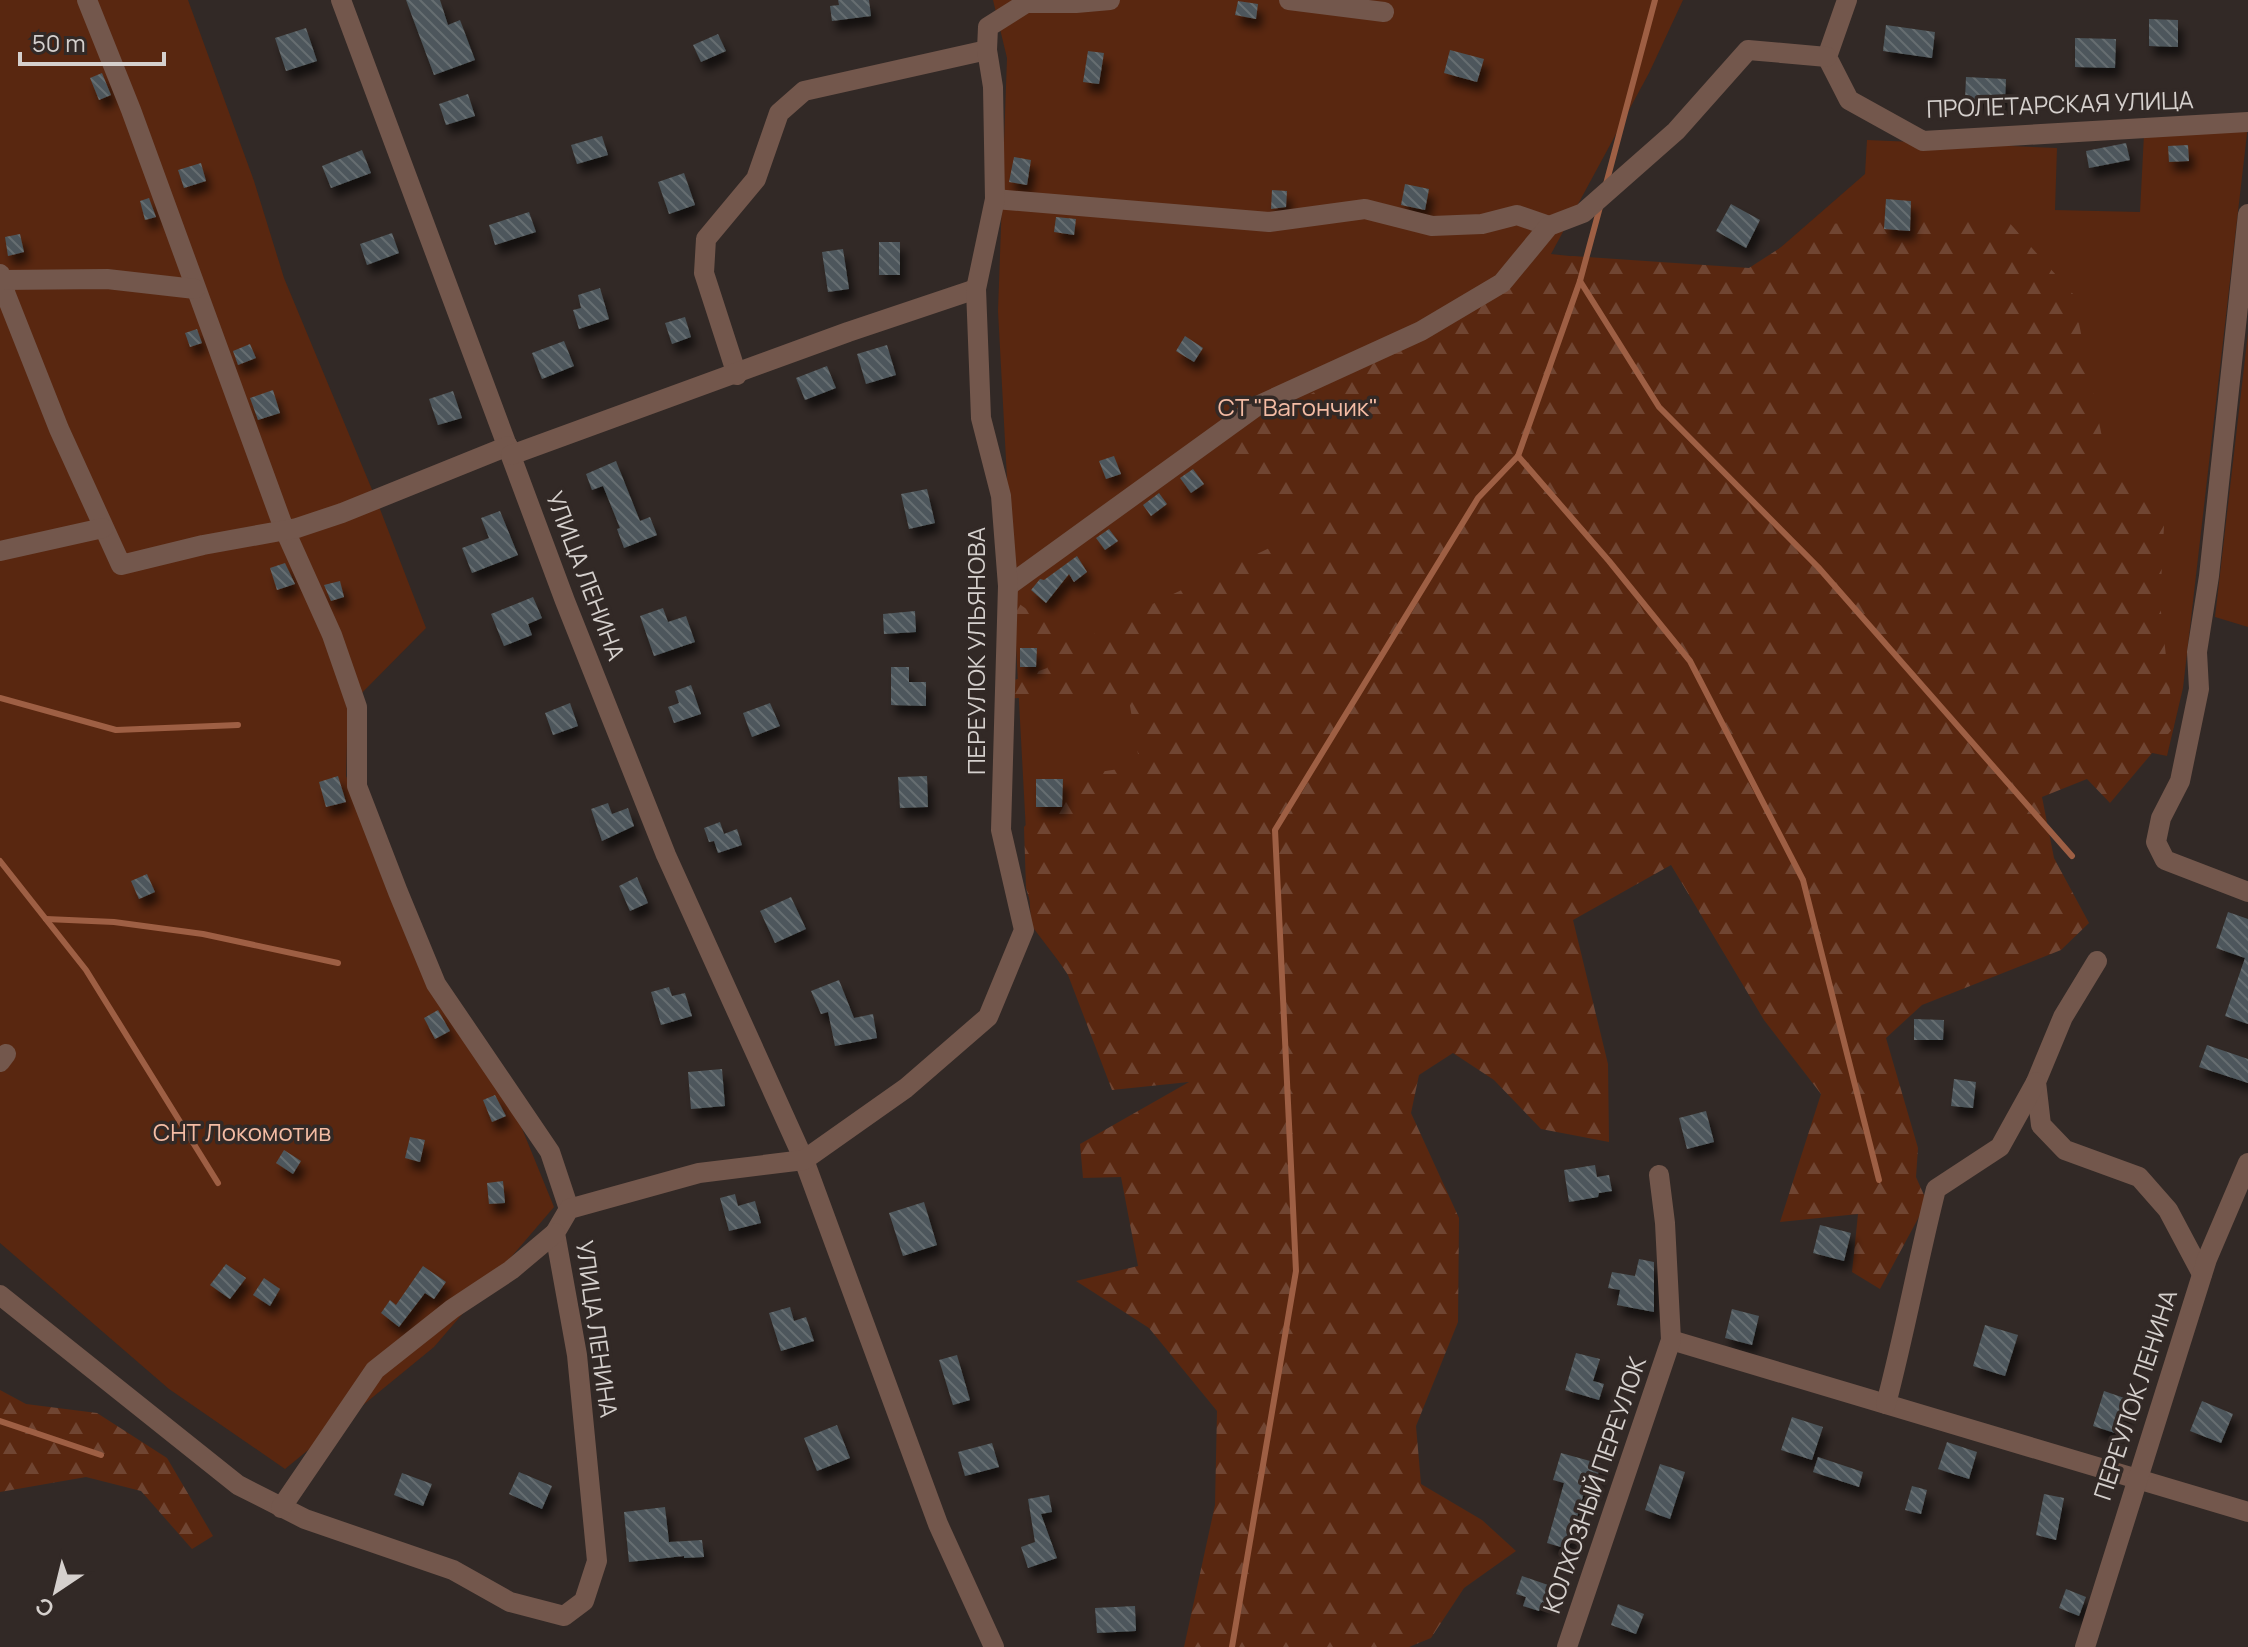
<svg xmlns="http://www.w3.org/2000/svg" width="2248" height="1647" font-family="Manrope,sans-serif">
  <defs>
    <pattern id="forest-firs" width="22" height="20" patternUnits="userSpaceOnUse" patternTransform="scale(2)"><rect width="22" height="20" fill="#592710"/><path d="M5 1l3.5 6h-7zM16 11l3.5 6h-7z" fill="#704532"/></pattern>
    <pattern id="building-back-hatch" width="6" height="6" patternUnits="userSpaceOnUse" patternTransform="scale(2)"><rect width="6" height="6" fill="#4d575b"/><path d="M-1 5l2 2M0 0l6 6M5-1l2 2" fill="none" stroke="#666e71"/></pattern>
    <filter id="shadow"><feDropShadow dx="5" dy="9" stdDeviation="4" flood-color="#0009"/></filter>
  </defs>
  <rect width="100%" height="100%" fill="#322926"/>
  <g fill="#592710">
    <polygon points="0,0 188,0 254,181 284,278 378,504 426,628 348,707 346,776 366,822 408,942 512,1104 554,1207 434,1347 285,1469 169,1389 0,1243"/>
    <polygon points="993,0 1683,0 1649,73 1551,254 1749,275 1865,174 1867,140 2057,148 2055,210 2140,212 2144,134 2248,125 2183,688 2167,756 2005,723 1133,1059 1031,925 998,311 1007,58"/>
    <polygon points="2248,333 2248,627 2215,617"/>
  </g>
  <g fill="url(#forest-firs)">
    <polygon points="2006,219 2073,294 2103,442 2164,526 2160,603 2174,727 2110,803 2087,779 2042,797 2054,858 2089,923 2061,950 1922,1005 1886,1038 1918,1148 1916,1177 1927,1202 1880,1289 1852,1272 1858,1214 1780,1222 1821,1094 1764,1020 1671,865 1573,920 1608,1064 1609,1142 1541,1129 1494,1080 1453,1053 1419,1075 1411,1113 1459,1218 1458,1322 1416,1426 1421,1484 1482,1520 1516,1551 1464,1588 1431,1638 1409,1647 1184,1647 1215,1505 1217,1411 1149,1328 1076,1281 1138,1266 1121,1177 1083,1178 1080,1144 1189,1082 1112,1090 1068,975 1039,931 1026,888 1024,827 1071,776 1140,766 1129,700 1010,698 1012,681 1047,668 1047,645 1011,639 1007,595 1075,644 1144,608 1301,533 1225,443 1421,331 1572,256 1749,268 1817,224"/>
    <polygon points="0,1390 26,1404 97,1413 167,1458 213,1536 192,1549 141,1491 86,1477 0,1492"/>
  </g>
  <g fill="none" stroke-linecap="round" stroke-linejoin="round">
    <g stroke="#9e5f44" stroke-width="6">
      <polyline points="1606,184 1655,0"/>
      <polyline points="1580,281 1659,407 1818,567 2072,856"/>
      <polyline points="1518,456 1609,561 1690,661 1803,880 1879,1180"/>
      <polyline points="0,698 116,730 238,725"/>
      <polyline points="0,861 86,970 218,1183"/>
      <polyline points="46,919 114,922 203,934 338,963"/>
      <polyline points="0,1421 101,1455"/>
      <polyline points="1232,1647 1296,1271 1275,830 1478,498 1518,456 1580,281 1600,207"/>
    </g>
  </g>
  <g fill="url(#building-back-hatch)" filter="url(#shadow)">
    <polygon points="406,0 440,0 448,25 460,20 475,60 434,75"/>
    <polygon points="838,0 869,0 871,16 832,21 830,6 839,5"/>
    <polygon points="1238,1 1258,4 1256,19 1235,15"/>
    <polygon points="2149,19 2178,20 2178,47 2149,46"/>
    <polygon points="1886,25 1935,32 1932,58 1883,51"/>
    <polygon points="306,28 317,61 286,71 275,38"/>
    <polygon points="718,34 726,51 701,62 693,45"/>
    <polygon points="2075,38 2116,39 2115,68 2075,67"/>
    <polygon points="1450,50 1484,59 1477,82 1444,73"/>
    <polygon points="1088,51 1104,53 1099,84 1083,82"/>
    <polygon points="102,73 111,95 99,100 90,78"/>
    <polygon points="1966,77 2006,79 2005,101 1965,100"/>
    <polygon points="468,94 475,116 446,125 439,104"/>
    <polygon points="602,136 608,155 577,164 571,145"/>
    <polygon points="2126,143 2130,160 2089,168 2086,151"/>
    <polygon points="2188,145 2189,161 2169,162 2168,146"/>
    <polygon points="362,150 371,173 331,188 322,166"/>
    <polygon points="1014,157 1031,160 1027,185 1009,182"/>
    <polygon points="201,163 206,181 184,188 178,170"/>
    <polygon points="684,173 695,205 669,214 658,182"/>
    <polygon points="1405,184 1429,189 1425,210 1401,205"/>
    <polygon points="1272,190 1287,191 1286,207 1271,209"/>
    <polygon points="149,198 156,217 145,220 140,201"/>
    <polygon points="1886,199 1911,201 1910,231 1884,229"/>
    <polygon points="1731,204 1760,220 1746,248 1716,231"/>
    <polygon points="529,212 536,232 495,245 489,225"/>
    <polygon points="1056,217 1076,219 1074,235 1054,232"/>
    <polygon points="392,233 399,253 367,265 360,244"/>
    <polygon points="20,234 24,252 8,256 5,237"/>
    <rect x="879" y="242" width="21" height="33"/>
    <polygon points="843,249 849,289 828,292 822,252"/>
    <polygon points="600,288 609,319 579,329 573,310 581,308 578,295"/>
    <polygon points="685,317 691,337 672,344 665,323"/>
    <polygon points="197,329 202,343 190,347 185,333"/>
    <polygon points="1185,336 1203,348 1194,362 1176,351"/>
    <polygon points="564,341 574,366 542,379 532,353"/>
    <polygon points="250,344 256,358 238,365 233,351"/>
    <polygon points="887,345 896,375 866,384 857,354"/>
    <polygon points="827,366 836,388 805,400 796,378"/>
    <polygon points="273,390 280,413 258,420 250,398"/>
    <polygon points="453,391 462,418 438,425 429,399"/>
    <polygon points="1114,456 1121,474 1106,479 1099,461"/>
    <polygon points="616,461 640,521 650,517 657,535 624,548 617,529 620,528 603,486 592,490 586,474"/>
    <polygon points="1193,469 1204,484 1191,493 1180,478"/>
    <polygon points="927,489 935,523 909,529 901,494"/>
    <polygon points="1159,493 1167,504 1151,516 1143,505"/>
    <polygon points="500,511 518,555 472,573 462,548 489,538 481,518"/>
    <polygon points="1109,529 1118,541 1105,550 1096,538"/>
    <polygon points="1077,556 1087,572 1074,582 1069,574 1046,603 1031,590 1040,579 1044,580"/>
    <polygon points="285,563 295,584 277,590 270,568"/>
    <polygon points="340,581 344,597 331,601 324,585"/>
    <polygon points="533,597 542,618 528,624 532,635 504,646 491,614"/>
    <polygon points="663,608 668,622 686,616 695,642 654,656 640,616"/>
    <polygon points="915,611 916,632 884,634 883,614"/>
    <polygon points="1020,648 1037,648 1036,667 1020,667"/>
    <polygon points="891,667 909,667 909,682 926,682 926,706 891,705"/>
    <polygon points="691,685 701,714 674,723 668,707 679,703 675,691"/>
    <polygon points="570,703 578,726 553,735 545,713"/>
    <polygon points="770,703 780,726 752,737 743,713"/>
    <polygon points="338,776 346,802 326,807 319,782"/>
    <polygon points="927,776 928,807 900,808 898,777"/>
    <polygon points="1036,779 1063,779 1062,807 1036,807"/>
    <polygon points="608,803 612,814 628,808 634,826 602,841 591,809"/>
    <polygon points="720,822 724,834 737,829 742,845 718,853 714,841 709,842 704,828"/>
    <polygon points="147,874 155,892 139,899 131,881"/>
    <polygon points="637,877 648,903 630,911 619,886"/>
    <polygon points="791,897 806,929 775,943 760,911"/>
    <polygon points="2228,912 2248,919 2248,1024 2225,1016 2245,958 2216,948"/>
    <polygon points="839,980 854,1018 873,1014 877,1038 835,1046 828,1012 821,1014 811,991"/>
    <polygon points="669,987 672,996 685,993 692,1016 661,1025 651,992"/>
    <polygon points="438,1010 450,1031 435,1039 424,1018"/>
    <polygon points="1914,1019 1944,1020 1943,1040 1914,1040"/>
    <polygon points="2207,1045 2248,1059 2248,1083 2199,1067"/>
    <polygon points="722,1069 725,1106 691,1109 688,1072"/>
    <polygon points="1954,1079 1976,1082 1973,1108 1951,1106"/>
    <polygon points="495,1095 506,1116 492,1122 483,1100"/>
    <polygon points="1706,1111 1714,1142 1687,1149 1679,1118"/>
    <polygon points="410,1137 425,1140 420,1162 405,1158"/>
    <polygon points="284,1150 301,1161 293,1174 276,1163"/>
    <polygon points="1595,1165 1597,1177 1609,1175 1612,1191 1599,1193 1598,1197 1569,1202 1564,1170"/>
    <polygon points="503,1181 505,1203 489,1204 487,1183"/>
    <polygon points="735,1194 738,1206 755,1201 761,1223 729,1231 720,1198"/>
    <polygon points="924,1202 937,1245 903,1256 889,1213"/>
    <polygon points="1820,1225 1851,1233 1844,1261 1813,1253"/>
    <polygon points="1639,1259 1654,1262 1654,1312 1617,1305 1620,1290 1608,1288 1612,1272 1635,1276"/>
    <polygon points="226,1264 246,1278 230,1299 210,1285"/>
    <polygon points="423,1266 446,1282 434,1299 425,1293 399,1327 381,1313 390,1300 396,1305"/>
    <polygon points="264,1278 280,1289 270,1306 253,1295"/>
    <polygon points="790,1307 794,1321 806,1317 814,1341 781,1351 769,1313"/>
    <polygon points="1732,1309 1759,1316 1752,1345 1725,1338"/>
    <polygon points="1985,1325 2018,1335 2005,1376 1973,1366"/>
    <polygon points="1576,1353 1600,1359 1593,1381 1604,1384 1599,1400 1565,1390"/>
    <polygon points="957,1355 970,1400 953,1405 939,1360"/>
    <polygon points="2104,1391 2130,1400 2118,1434 2093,1426"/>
    <polygon points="2202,1401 2233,1414 2221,1443 2190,1431"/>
    <polygon points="1792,1417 1823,1427 1812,1460 1781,1450"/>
    <polygon points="837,1425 850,1458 817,1471 804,1438"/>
    <polygon points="1947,1442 1977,1452 1969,1479 1938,1469"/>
    <polygon points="992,1443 999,1467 965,1476 958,1452"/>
    <polygon points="1561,1453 1601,1464 1593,1491 1585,1489 1568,1549 1547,1543 1564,1483 1553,1480"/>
    <polygon points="1818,1457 1863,1472 1859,1487 1813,1472"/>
    <polygon points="1660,1464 1685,1472 1670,1519 1645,1510"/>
    <polygon points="519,1472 552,1486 542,1509 509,1494"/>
    <polygon points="402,1473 432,1484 423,1506 394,1495"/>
    <polygon points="1912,1486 1927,1490 1921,1514 1905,1510"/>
    <polygon points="2044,1494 2064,1498 2056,1540 2036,1535"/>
    <polygon points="1049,1495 1052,1512 1041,1514 1057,1558 1028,1568 1021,1547 1035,1542 1028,1499"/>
    <polygon points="665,1507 669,1542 702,1540 704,1557 684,1558 684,1556 629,1562 624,1512"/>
    <polygon points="1522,1576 1554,1587 1548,1604 1542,1602 1539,1611 1523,1606 1526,1597 1516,1594"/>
    <polygon points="2066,1589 2086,1597 2079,1616 2059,1608"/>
    <polygon points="1618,1604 1644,1614 1636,1634 1611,1625"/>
    <polygon points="1135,1606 1136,1631 1097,1633 1095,1608"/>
  </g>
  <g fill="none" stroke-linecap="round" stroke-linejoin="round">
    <g stroke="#73574c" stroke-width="20">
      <polyline points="87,0 131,110 283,526 332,635 357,707 357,786 398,892 436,984 550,1152 569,1209"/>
      <polyline points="341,0 565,601 666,855 804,1160 938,1524 994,1647"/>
      <polyline points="1289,0 1384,12"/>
      <polyline points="1847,0 1827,57 1849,100 1923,141 2248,122"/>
      <polyline points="995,199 1269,222 1365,209 1432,226 1482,224 1517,215 1549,226"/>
      <polyline points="2248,214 2209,576 2197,652 2199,689 2180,781 2161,818 2156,842 2165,860 2248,892"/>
      <polyline points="0,274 6,295 59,429 121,565 203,545 297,528 342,513 508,446"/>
      <polyline points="0,280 107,279 195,289"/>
      <polyline points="737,375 704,273 706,239 756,179 779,113 804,91 987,50"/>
      <polyline points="511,455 848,332 976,289"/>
      <polyline points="0,551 103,528"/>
      <polyline points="1008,586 1257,406 1421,331 1502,283 1549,226 1583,213 1676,131 1748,50 1827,57"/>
      <polyline points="2097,961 2063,1017 2036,1082 2041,1125 2065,1150 2139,1177 2168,1210 2202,1274"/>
      <polyline points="0,1062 6,1054"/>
      <polyline points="0,1295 238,1485 305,1519 453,1570 510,1602 564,1616 584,1601 597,1561 577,1355 555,1233 569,1209 699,1173 804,1160 906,1088 988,1017 1024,930 1001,830 1008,586 1001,496 981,418 976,289 995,199 993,87 987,50 988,27 1026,3 1076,3 1110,0"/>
      <polyline points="1671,1340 2248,1512"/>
      <path d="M1886,1404c19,-72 32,-144 50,-215l64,-42 36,-65"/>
      <polyline points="281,1508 375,1370 452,1309 511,1270 555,1233"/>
      <polyline points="1567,1647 1671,1340 1665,1223 1659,1175"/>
      <polyline points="2085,1647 2207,1259 2248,1163"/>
    </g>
  </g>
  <g text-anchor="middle" stroke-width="7" stroke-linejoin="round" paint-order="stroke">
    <g font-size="24" fill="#d5d0cd" stroke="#322926">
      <text transform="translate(2060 105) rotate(-2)" y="8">ПРОЛЕТАРСКАЯ УЛИЦА</text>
      <text transform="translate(585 576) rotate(69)" y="8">УЛИЦА ЛЕНИНА</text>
      <text transform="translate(977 651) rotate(-90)" y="8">ПЕРЕУЛОК УЛЬЯНОВА</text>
      <text transform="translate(596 1329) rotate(82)" y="8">УЛИЦА ЛЕНИНА</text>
      <text transform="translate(2136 1395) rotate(-72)" y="8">ПЕРЕУЛОК ЛЕНИНА</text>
      <text transform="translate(1595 1485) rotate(-71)" y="8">КОЛХОЗНЫЙ ПЕРЕУЛОК</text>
    </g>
    <g font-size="24" fill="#f4bca4" stroke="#322926">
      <text x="1298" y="416">СТ "Вагончик"</text>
      <text x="242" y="1141">СНТ Локомотив</text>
    </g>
  </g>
  <g transform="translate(56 1591) rotate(215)" stroke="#322926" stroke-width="6" paint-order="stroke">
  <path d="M0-6L14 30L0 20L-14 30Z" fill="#d5d0cd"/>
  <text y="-12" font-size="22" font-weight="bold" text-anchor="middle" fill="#d5d0cd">С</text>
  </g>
  <path d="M20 52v12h144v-12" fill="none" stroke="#d5d0cd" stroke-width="4"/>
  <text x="32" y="52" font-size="24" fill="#d5d0cd" stroke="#322926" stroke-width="6" paint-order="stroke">50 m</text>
</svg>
